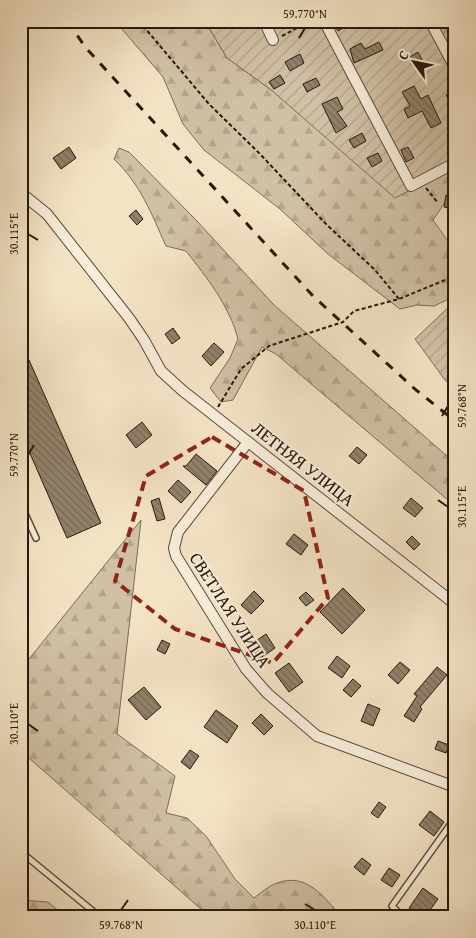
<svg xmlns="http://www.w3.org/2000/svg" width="476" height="938" font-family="'Gentium Book Plus',serif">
  <defs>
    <pattern id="forest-firs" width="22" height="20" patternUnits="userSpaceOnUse" patternTransform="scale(1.25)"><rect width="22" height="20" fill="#d0c0a5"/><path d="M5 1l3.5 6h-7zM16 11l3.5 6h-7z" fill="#b3a48d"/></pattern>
    <pattern id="garden-furrows" width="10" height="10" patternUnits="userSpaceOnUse" patternTransform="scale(1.25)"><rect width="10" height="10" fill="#d0c0a5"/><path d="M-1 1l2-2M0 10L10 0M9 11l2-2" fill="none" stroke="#b3a48d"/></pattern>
    <pattern id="building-back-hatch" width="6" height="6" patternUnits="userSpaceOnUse" patternTransform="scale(1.25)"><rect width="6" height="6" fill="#91826c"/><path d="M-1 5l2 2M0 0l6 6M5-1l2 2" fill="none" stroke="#766957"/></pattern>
  </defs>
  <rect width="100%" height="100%" fill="#f3e3c5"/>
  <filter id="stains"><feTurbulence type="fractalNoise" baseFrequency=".004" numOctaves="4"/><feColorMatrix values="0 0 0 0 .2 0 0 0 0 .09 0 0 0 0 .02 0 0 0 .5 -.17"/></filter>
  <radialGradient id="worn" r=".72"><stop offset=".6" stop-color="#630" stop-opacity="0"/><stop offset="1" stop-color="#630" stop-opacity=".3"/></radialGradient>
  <g fill="url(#forest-firs)" stroke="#7c6c58">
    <polygon points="115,21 205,21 227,58 270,89 455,166 455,195 448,198 433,220 455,251 455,296 434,306 417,305 400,309 328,254 280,209 204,150 183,124 163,77"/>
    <polygon points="433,21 455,21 455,64"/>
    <path d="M119,148l10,4 67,68 78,85 181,158v43l-179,-152 -14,-7 -29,53 -12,2 -11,-14 20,-30 8,-19c-9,-34 -31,-61 -52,-88l-20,-5c-15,-33 -25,-61 -52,-87z"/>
    <path d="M141,520l-24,214 58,42 -9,37 21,5 19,18 29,43 19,19c7,-5 14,-12 23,-15 29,-11 48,14 64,34h-131l-189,-166v-82z"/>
    <polygon points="21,900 48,902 66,917 21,917"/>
  </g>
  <g fill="url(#garden-furrows)" stroke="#7c6c58">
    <polygon points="205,21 433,21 455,64 455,166 395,198 270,89 227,58"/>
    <polygon points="455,301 455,388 445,380 415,339"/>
  </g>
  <g fill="url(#building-back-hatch)" stroke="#27180b">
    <polygon points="332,21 354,21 338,31"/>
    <polygon points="379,42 383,50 354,63 350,49 361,43 365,49"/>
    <polygon points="418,52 422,60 412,65 408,58"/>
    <polygon points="300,54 304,63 290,71 285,62"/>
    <polygon points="280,75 285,83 274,89 269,82"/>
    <polygon points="316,78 320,85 307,92 303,84"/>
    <polygon points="414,86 421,99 428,95 441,123 431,128 422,111 408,118 404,109 410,106 402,92"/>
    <polygon points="455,91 455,113 446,95"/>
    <polygon points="337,97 343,109 337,112 347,126 336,133 322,104"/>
    <polygon points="362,133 366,141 354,148 349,140"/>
    <polygon points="69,147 76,158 61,169 53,158"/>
    <polygon points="408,147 414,158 406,162 401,150"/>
    <polygon points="378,153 382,161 372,167 367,158"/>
    <polygon points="446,195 455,197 455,209 444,207"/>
    <polygon points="136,210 143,219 137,225 129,216"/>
    <polygon points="173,328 180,338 172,344 165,334"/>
    <polygon points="214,343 224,352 211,366 202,356"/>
    <polygon points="29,360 101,523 67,538 21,433 21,364"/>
    <polygon points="142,422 152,435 136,448 126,435"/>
    <polygon points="357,447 367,455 359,464 349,456"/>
    <polygon points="196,454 217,471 206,485 183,466 186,466"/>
    <polygon points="178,480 191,492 181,503 168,491"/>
    <polygon points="159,498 165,519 157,521 151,501"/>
    <polygon points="411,498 423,508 415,517 403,508"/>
    <polygon points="294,534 308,545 301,555 286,544"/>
    <polygon points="412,536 420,544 414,550 406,542"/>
    <polygon points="343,588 365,610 342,634 320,612"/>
    <polygon points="254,591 264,601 251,614 241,605"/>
    <polygon points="306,592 314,600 306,606 299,598"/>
    <polygon points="266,634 275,648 259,659 250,645"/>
    <polygon points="162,640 170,644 165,654 157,650"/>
    <polygon points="337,656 350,666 342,678 328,668"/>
    <polygon points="400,662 410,670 398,684 388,675"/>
    <polygon points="289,663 303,682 289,692 275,673"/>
    <polygon points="437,667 447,675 420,707 422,709 414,722 404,716 417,696 414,694"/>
    <polygon points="353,679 361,686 351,697 343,690"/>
    <polygon points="144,687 161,707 146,720 128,700"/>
    <polygon points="368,704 380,709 373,726 361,721"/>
    <polygon points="216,710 238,726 227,743 204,727"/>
    <polygon points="261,714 273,726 264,735 252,723"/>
    <polygon points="438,741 449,745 446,753 435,749"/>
    <polygon points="190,750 199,756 190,769 181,762"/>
    <polygon points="379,802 386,807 378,818 371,813"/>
    <polygon points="430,811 444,822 434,836 419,825"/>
    <polygon points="362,858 371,865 364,875 354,867"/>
    <polygon points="389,868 400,875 392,887 381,880"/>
    <polygon points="423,888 438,899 425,917 409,908"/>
  </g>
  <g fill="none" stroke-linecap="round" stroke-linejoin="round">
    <g stroke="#5a4b3a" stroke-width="8">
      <g id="service">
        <polyline points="21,505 36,538"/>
        <polyline points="21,852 100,917"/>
        <polyline points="403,917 392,906 455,818"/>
      </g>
    </g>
    <g stroke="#5a4b3a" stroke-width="12">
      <g id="minor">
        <polyline points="264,21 273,40"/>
        <polyline points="324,21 411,186 455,163"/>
        <polyline points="430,21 455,68"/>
        <polyline points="21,193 47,214 129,318 144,340 161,371 183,391 455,604"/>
        <polyline points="248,442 178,532 174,548 176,556 246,669 267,693 317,736 455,787"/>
      </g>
    </g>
    <g stroke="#27180b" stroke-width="2" stroke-dasharray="4 2.5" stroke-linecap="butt">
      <polyline points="139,21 209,104 260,154 326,224 375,270 399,299"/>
      <polyline points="282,36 310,21"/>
      <polyline points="426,188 438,203"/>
      <polyline points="218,407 241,369 269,346 343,322 354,311 399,299 450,278 455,267"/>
    </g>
    <use href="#service" stroke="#f7edd9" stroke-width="5"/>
    <use href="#minor" stroke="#f7edd9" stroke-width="10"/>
    <polyline stroke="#27180b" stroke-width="3" stroke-dasharray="9 9" stroke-linecap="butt" points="67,21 86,48 313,296 416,390 455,421"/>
  </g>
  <path fill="none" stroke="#8f2418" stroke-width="4" stroke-dasharray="10 6" stroke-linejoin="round" d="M212,437l92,54 24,107 -55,65 -98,-34 -60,-48 31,-105z"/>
  <path fill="none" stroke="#27180b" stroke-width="2" d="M299,38l6,-10M28,234l10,6M442,416l6,-10M28,455l6,-10M438,500l10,7M28,724l10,7M305,904l10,6M121,910l7,-10"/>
  <g text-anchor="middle" stroke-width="4" stroke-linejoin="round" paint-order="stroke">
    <g font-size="18" fill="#27180b" stroke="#f7edd9">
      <text transform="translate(303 464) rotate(38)" y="6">ЛЕТНЯЯ УЛИЦА</text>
      <text transform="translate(230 610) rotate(57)" y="6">СВЕТЛАЯ УЛИЦА</text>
    </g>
  </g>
  <rect width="476" height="938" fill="none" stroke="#f3e3c5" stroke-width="55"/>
  <g transform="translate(414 62) rotate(303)" stroke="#f7edd9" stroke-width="4" paint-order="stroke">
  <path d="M0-4L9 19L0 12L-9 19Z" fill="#27180b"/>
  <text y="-8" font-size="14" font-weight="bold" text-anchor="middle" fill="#27180b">С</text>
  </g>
  <rect x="28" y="28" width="420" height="882" fill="none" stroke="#27180b" stroke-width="2"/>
  <g font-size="12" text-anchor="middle" fill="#27180b">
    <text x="305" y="18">59.770°N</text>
    <text transform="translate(14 234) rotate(-90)" y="4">30.115°E</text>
    <text transform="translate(462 406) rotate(-90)" y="4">59.768°N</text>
    <text transform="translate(14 455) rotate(-90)" y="4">59.770°N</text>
    <text transform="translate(462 507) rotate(-90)" y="4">30.115°E</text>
    <text transform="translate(14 724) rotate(-90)" y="4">30.110°E</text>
    <text x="121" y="929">59.768°N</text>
    <text x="315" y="929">30.110°E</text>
  </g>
  <rect width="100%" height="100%" filter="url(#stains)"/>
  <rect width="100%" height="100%" fill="url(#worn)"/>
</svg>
